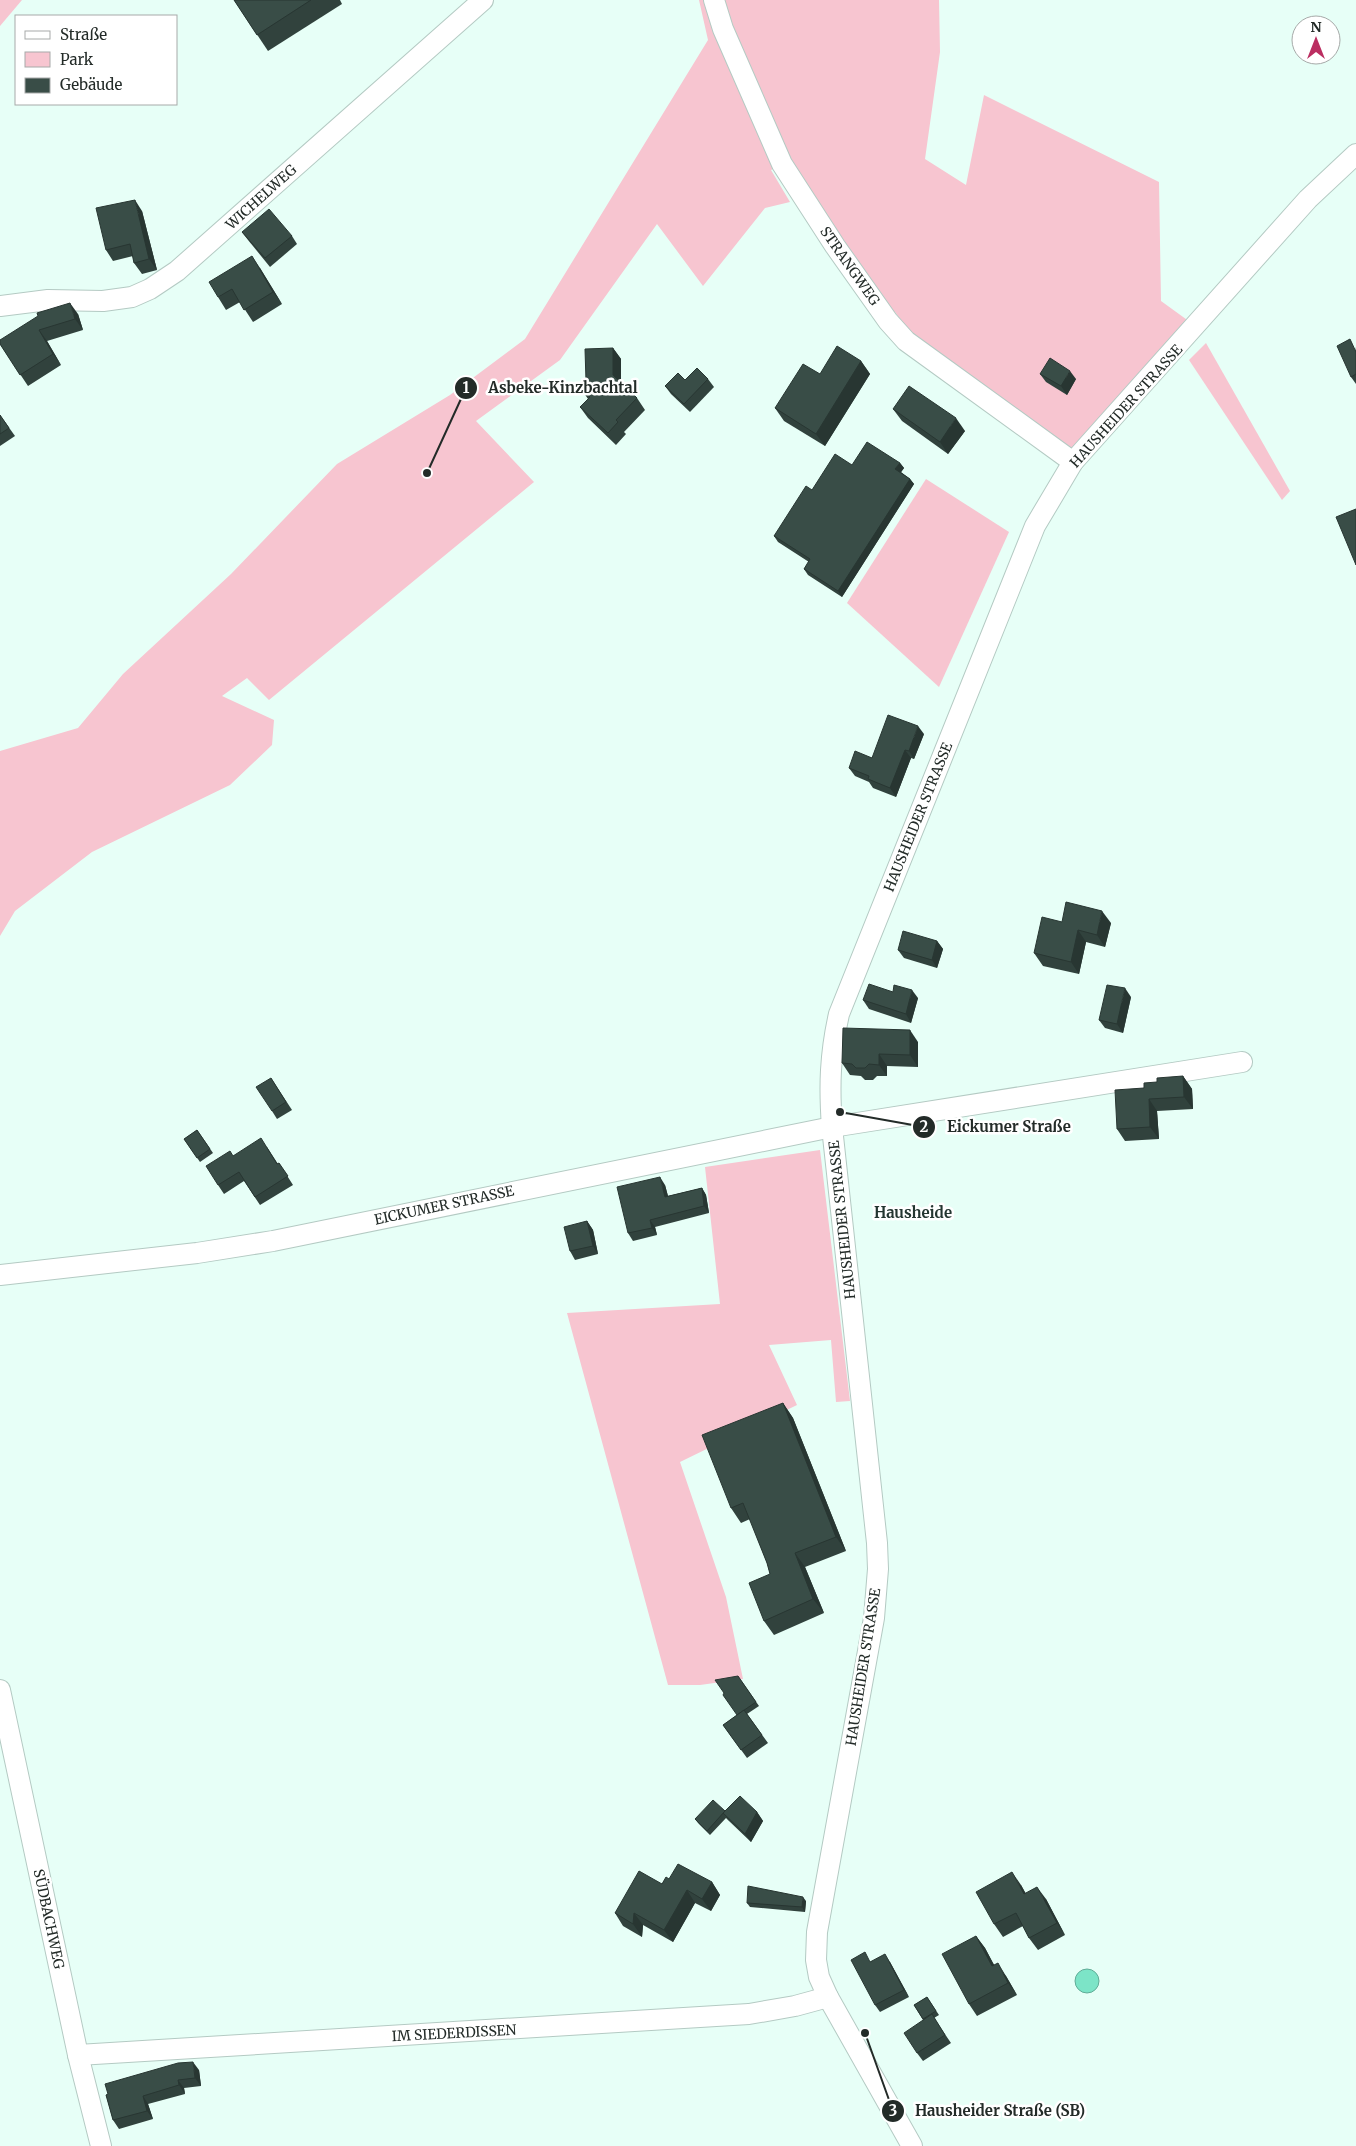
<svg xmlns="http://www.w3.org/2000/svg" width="1356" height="2146" font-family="Merriweather,serif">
  <rect width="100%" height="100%" fill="#e7fff7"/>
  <g fill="#f7c5d0">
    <polygon points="0,0 22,0 0,26"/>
    <polygon points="699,0 939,0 940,52 925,159 966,185 984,95 1159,182 1161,301 1190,322 1074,454 908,330 895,312 887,315 782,165 771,170 790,202 765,208 703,286 657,224 560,360 476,421 534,482 269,700 247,678 222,696 274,720 272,745 230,785 92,852 15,911 0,936 0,751 78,728 123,674 231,574 337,464 450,395 525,339 708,40"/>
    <polygon points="1206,343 1290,491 1282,500 1189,360"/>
    <polygon points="926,479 1009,532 939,687 847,603"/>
    <polygon points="820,1150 850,1401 836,1402 831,1340 769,1345 797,1405 680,1462 726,1597 743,1679 700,1685 668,1685 567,1313 720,1304 705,1167"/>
  </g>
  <circle fill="#7ce4c7" stroke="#61ac97" cx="1087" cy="1981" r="12"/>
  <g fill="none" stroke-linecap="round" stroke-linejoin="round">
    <g stroke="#b4cac3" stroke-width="22">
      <g id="street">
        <polyline points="714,0 723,29 782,164 835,246 888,321 906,341 1073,462"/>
        <polyline points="0,306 48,300 103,301 132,297 150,289 177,271 483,0"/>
        <polyline points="0,1275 197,1253 273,1241 832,1127 1242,1062"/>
        <polyline points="0,1690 78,2055 101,2146"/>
        <polyline points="78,2055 749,2014 795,2006 828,1997"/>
        <path d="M912,2146l-84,-149 -9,-20 -3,-17 1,-28 57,-314 4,-49 -1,-26 -45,-416c-3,-41 -2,-73 7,-113l196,-488 38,-64 235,-263 48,-45"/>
      </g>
    </g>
    <use href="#street" stroke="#fff" stroke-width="20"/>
  </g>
  <g fill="#31423d">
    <polygon points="234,0 340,0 342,4 268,51"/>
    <polygon points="142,211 157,270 142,274 134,263 133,256 113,261 106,250"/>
    <polygon points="242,232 292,236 297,244 270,267 248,240"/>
    <polygon points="260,268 282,304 253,322 240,302 226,310 218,297"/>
    <polygon points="78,314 83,330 47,341 61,365 28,386 0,344"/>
    <polygon points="1356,347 1356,384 1351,377"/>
    <polygon points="613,348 621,359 621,383 637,398 645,410 624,432 626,434 616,445 588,418 580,407 588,399 580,387 586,381"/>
    <polygon points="861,361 870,374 825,446 784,421 775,408 820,374"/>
    <polygon points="1040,374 1076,379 1067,395 1046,382"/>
    <polygon points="708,379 714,387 690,412 671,394 665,386 685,380"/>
    <polygon points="893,409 965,431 948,454 902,421"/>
    <polygon points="0,415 15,436 0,446"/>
    <polygon points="900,463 904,468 901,472 910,479 914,484 842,597 808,575 804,569 809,562 778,542 774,536 812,490 852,465"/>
    <polygon points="924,734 914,759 911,758 896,797 873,788 869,782 855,776 849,768"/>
    <polygon points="1062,922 1111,923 1105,947 1086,942 1079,974 1043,966 1034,953"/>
    <polygon points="937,941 943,949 937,968 904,958 898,950"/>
    <polygon points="1131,997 1123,1033 1105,1028 1099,1020"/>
    <polygon points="918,998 911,1023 869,1009 863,1000"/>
    <polygon points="918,1042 918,1067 887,1066 887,1076 877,1076 873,1080 865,1080 861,1076 850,1075 842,1063"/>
    <polygon points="1183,1076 1192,1089 1193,1109 1157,1111 1159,1139 1125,1141 1117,1129 1144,1088 1157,1082"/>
    <polygon points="271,1078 292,1110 277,1119 272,1111"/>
    <polygon points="197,1130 213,1153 200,1162 184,1139"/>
    <polygon points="267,1147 278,1164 279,1163 293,1185 260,1205 244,1181 224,1194 218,1185 233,1156"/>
    <polygon points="665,1185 668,1196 702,1188 706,1195 709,1213 655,1227 657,1235 633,1241 628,1233"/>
    <polygon points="587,1221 593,1230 598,1254 575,1260 570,1251"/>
    <polygon points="783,1403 793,1418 846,1551 805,1567 824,1613 774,1635 764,1621 770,1574 767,1563 750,1519 741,1523 731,1508"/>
    <polygon points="738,1676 759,1706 747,1714 768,1743 747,1758 723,1725 737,1715"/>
    <polygon points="725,1811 757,1812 763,1821 751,1842 729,1821 726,1818 710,1835 698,1823 695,1819"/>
    <polygon points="669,1879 712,1882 720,1895 711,1911 695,1903 673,1942 643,1925 642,1937 623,1926 615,1913"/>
    <polygon points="1021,1885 1026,1894 1046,1899 1065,1935 1038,1950 1029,1938 1023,1926 1003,1937 994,1924"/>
    <polygon points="806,1901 805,1912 750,1907 747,1903"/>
    <polygon points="976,1936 985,1948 994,1965 1006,1976 1017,1995 977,2016 969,2004"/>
    <polygon points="871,1961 890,1962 909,1997 880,2012 875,2005"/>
    <polygon points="927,1997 939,2015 934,2018 951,2043 923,2061 917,2053 923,2020 914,2005"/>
    <polygon points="199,2070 201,2086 184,2088 185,2094 148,2104 153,2119 119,2129 113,2120 106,2095"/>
  </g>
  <g fill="#283632">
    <polygon points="135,200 142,211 157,270 149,259"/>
    <polygon points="252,256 260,268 282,304 273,292"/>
    <polygon points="70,303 78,314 83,330 75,319"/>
    <polygon points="39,330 47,341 61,365 53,354"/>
    <polygon points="613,348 621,359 621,386 613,375"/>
    <polygon points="861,361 870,374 825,446 816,434"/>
    <polygon points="1070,371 1076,379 1067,395 1061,386"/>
    <polygon points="956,418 965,431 948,454 940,442"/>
    <polygon points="900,463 904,468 899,475 895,469"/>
    <polygon points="910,479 914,484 842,597 838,591"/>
    <polygon points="918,726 924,734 914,759 909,751"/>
    <polygon points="905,750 911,758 896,797 890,788"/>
    <polygon points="1102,911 1111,923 1105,947 1097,935"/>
    <polygon points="1078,930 1086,942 1079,974 1071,962"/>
    <polygon points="937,941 943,949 937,968 932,960"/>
    <polygon points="1125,988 1131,997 1123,1033 1117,1024"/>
    <polygon points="912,990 918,998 911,1023 906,1014"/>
    <polygon points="910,1030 918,1042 918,1067 910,1055"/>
    <polygon points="879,1054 887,1066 887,1076 879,1065"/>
    <polygon points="1183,1076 1192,1089 1193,1109 1184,1097"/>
    <polygon points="1149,1099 1157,1111 1159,1139 1150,1127"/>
    <polygon points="660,1177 665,1185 670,1204 665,1197"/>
    <polygon points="702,1188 706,1195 709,1213 704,1206"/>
    <polygon points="650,1220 655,1227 657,1235 652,1228"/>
    <polygon points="587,1221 593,1230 598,1254 593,1246"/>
    <polygon points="783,1403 793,1418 846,1551 836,1537"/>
    <polygon points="795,1553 805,1567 824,1613 813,1599"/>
    <polygon points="757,1812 763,1821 751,1842 745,1834"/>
    <polygon points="1012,1872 1021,1885 1033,1907 1024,1894"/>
    <polygon points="712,1882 720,1895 711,1911 702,1899"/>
    <polygon points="1037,1887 1046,1899 1065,1935 1057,1923"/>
    <polygon points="687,1890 695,1903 673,1942 664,1930"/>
    <polygon points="803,1897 806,1901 805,1912 802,1907"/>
    <polygon points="634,1913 643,1925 642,1937 633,1924"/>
    <polygon points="976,1936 985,1948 1001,1978 992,1966"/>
    <polygon points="885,1954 890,1962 909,1997 904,1990"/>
    <polygon points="998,1963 1006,1976 1017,1995 1008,1983"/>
    <polygon points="193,2062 199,2070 201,2086 195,2078"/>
    <polygon points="178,2080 184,2088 185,2094 179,2085"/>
    <polygon points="143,2096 148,2104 153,2119 147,2111"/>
  </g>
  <g fill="#394d47" stroke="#283632">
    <polygon points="234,0 311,0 257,35"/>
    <polygon points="135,200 149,259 134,263 130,244 106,250 96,208"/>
    <polygon points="269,209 292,236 265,258 242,232"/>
    <polygon points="252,256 273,292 244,310 232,289 218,297 209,282"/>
    <polygon points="70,303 75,319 39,330 53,354 20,375 0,344 0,340 38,316 37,313"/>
    <polygon points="1350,339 1356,352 1356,374 1351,377 1337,346"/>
    <polygon points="837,346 861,361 816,434 775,408 803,364 820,374"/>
    <polygon points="613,348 613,375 637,398 616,420 618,422 608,433 580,407 590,397 580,387 586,381 585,349"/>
    <polygon points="1050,358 1070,371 1061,386 1040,374"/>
    <polygon points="697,368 708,379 684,404 665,386 678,373 685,380"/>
    <polygon points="909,386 956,418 940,442 893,409"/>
    <polygon points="0,415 9,428 0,434"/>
    <polygon points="867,442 900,463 895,469 910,479 838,591 804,569 810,559 774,536 806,486 812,490 835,454 852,465"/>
    <polygon points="1356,509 1356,565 1336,517"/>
    <polygon points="888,715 918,726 909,751 905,750 890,788 868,779 869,776 849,768 855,751 872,758"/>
    <polygon points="1066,902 1102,911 1097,935 1078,930 1071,962 1034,953 1042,917 1062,922"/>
    <polygon points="903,931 937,941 932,960 898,950"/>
    <polygon points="869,984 893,992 894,985 912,990 906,1014 863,1000"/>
    <polygon points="1107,985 1125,988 1117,1024 1099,1020"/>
    <polygon points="843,1028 910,1030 910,1055 879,1054 879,1065 869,1064 865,1068 856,1068 852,1064 842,1063"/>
    <polygon points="1183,1076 1184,1097 1149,1099 1150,1127 1117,1129 1115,1090 1144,1088 1144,1083 1157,1082 1157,1078"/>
    <polygon points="271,1078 286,1102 272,1111 256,1087"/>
    <polygon points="197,1130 210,1149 197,1158 184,1139"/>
    <polygon points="261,1138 277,1164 279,1163 288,1176 255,1197 239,1172 218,1185 206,1166 230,1151 233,1156"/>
    <polygon points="660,1177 665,1197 702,1188 704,1206 650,1220 652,1228 628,1233 617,1187"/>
    <polygon points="587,1221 593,1246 570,1251 564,1227"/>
    <polygon points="783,1403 836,1537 795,1553 813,1599 764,1621 749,1583 770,1574 767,1563 743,1503 731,1508 702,1435"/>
    <polygon points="738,1676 756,1702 737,1715 723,1695 724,1693 715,1680"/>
    <polygon points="744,1710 762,1735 741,1750 723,1725"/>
    <polygon points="740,1796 757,1812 745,1834 723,1813"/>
    <polygon points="713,1800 725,1811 707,1831 695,1819"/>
    <polygon points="678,1864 712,1882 702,1899 687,1890 664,1930 634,1913 633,1924 615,1913 639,1871 662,1884 666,1877 669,1879"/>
    <polygon points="1012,1872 1024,1894 1037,1887 1057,1923 1029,1938 1016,1913 994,1924 976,1892"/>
    <polygon points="748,1886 803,1897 802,1907 747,1903"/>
    <polygon points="976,1936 992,1966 998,1963 1008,1983 969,2004 942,1954"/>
    <polygon points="865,1952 870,1962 885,1954 904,1990 875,2005 851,1960"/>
    <polygon points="927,1997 936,2011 923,2019 914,2005"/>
    <polygon points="932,2014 945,2035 917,2053 904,2033"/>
    <polygon points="193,2062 195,2078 178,2080 179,2085 143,2096 147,2111 113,2120 106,2095 108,2094 105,2084 178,2063"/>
  </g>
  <g text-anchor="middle" stroke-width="5" stroke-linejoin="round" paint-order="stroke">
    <g font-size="14" fill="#232b28" stroke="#fff">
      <text transform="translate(261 197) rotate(-42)" y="5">WICHELWEG</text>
      <text transform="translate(850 266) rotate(55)" y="5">STRANGWEG</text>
      <text transform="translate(1126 406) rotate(-48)" y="5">HAUSHEIDER STRASSE</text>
      <text transform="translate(918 817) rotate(-68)" y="5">HAUSHEIDER STRASSE</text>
      <text transform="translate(444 1205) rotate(-12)" y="5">EICKUMER STRASSE</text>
      <text transform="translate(842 1220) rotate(-96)" y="5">HAUSHEIDER STRASSE</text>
      <text transform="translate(863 1667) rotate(-81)" y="5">HAUSHEIDER STRASSE</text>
      <text transform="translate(49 1919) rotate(78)" y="5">SÜDBACHWEG</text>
      <text transform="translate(454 2033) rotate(-3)" y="5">IM SIEDERDISSEN</text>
    </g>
    <g font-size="15" font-weight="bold" fill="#243631" stroke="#fff">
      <text x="913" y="1218">Hausheide</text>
    </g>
  </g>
  <path fill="none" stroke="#232b28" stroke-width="2" d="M427 473L466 388M840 1112L924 1127M865 2033L893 2111"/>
  <g fill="#232b28" stroke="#fff" stroke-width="2">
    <circle cx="427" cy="473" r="5"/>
    <circle cx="840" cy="1112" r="5"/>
    <circle cx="865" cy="2033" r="5"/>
    <circle cx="466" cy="388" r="12"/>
    <circle cx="924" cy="1127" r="12"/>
    <circle cx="893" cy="2111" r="12"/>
  </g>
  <g font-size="15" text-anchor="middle" font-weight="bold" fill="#fff">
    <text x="466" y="393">1</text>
    <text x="924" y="1132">2</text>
    <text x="893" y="2116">3</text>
  </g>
  <g font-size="15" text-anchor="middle" font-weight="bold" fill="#232b28" stroke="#fff" stroke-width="5" stroke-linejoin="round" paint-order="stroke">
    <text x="563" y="393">Asbeke-Kinzbachtal</text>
    <text x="1009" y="1132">Eickumer Straße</text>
    <text x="1000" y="2116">Hausheider Straße (SB)</text>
  </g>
  <rect x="15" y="15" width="162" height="90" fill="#ffffff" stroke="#a7aaa9"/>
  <rect x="25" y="31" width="25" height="8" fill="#ffffff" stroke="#a7aaa9"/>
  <text x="60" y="40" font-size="15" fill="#232b28">Straße</text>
  <rect x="25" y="52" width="25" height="15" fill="#f7c5d0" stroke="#a7aaa9"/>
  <text x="60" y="65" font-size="15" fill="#232b28">Park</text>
  <rect x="25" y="78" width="25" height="15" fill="#394d47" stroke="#a7aaa9"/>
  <text x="60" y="90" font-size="15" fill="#232b28">Gebäude</text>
  <g transform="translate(1316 40)"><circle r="24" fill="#ffffff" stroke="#a7aaa9"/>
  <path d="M0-4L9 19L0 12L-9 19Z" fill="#bb2e61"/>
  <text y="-8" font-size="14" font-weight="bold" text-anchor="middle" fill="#232b28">N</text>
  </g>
</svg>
